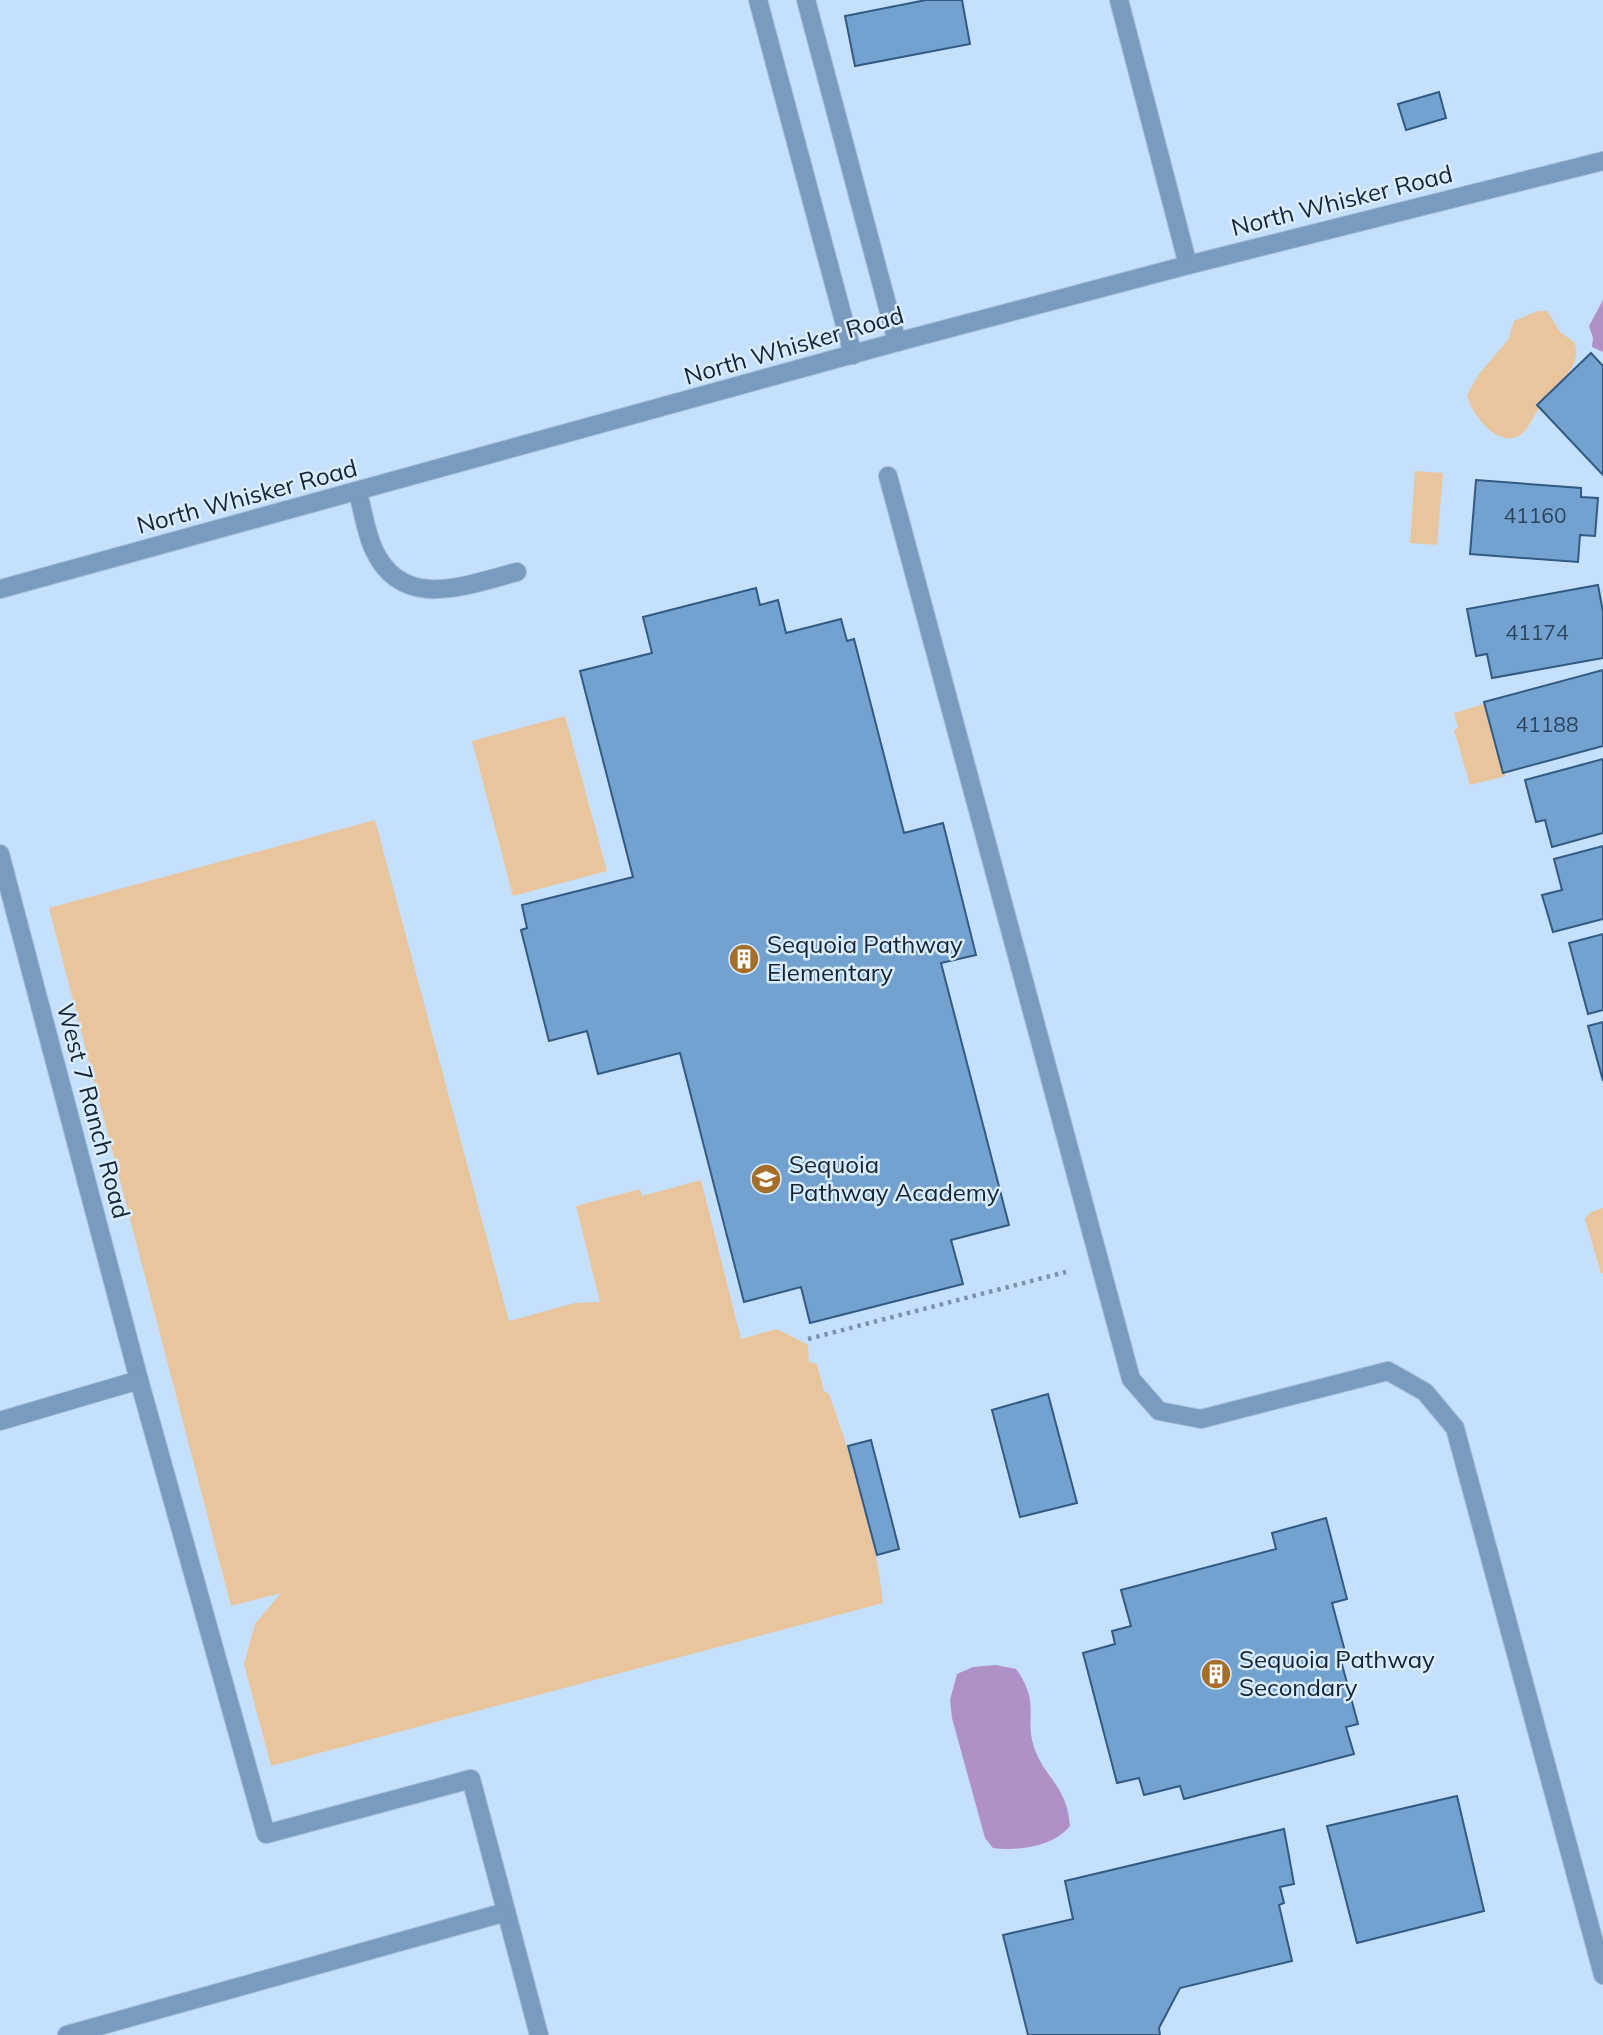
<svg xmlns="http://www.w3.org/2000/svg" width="1603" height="2035" font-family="Mulish,sans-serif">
  <rect width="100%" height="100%" fill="#c5e0fc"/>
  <g fill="#e9c59e">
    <path d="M1538,311h9l13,21 14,10c11,24 -21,47 -36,62l2,3c-6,8 -12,23 -20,28 -22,14 -49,-21 -53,-40l12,-21 29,-34 6,-19z"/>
    <polygon points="1415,471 1443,473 1437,545 1410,543"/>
    <polygon points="1484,704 1503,772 1506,776 1470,785 1454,730 1458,728 1454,713"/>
    <polygon points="565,716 607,871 513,896 472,741"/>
    <path d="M375,820l134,501 66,-18 25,-1 -24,-96 64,-17 2,7 59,-16 40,159 36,-10 31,16 1,17 8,2 7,27 5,3c24,68 46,137 54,209l-612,163 -27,-102 11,-40 26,-31 -50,13 -182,-698z"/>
    <polygon points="1603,1208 1603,1273 1601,1273 1585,1219 1591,1212"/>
  </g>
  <g fill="#af90c7">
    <polygon points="1603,300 1603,352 1592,347 1593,338 1589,326"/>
    <path d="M996,1665l20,4c25,35 8,45 18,78 10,31 33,38 36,79 -17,21 -52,25 -77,22l-8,-10 -33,-120 -2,-18 7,-26 16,-7z"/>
  </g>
  <g fill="#73a2d1" stroke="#325a82" stroke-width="2">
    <polygon points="926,0 962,0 970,44 855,66 845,16"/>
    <polygon points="1439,92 1446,118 1406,130 1398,104"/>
    <polygon points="1591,353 1603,366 1603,475 1537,405"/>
    <polygon points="1476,480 1581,488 1581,497 1598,498 1595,536 1580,535 1578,562 1470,554"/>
    <polygon points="1598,585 1603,612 1603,658 1492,678 1487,654 1476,656 1467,609"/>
    <polygon points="756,588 760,605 778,600 786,633 841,619 847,641 854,639 904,833 943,823 976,955 941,963 1009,1225 951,1240 963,1284 810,1323 801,1287 744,1302 680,1053 598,1074 587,1031 549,1041 521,930 527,928 522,905 633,877 580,671 652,653 643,617"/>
    <polygon points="1603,670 1603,746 1503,773 1484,702"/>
    <polygon points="1603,759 1603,833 1552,847 1545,820 1536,822 1525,780"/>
    <polygon points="1603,846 1603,919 1553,932 1542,895 1562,890 1554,859"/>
    <polygon points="1603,934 1603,1010 1588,1014 1569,943"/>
    <polygon points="1603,1022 1603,1081 1588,1026"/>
    <polygon points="1048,1394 1077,1503 1020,1517 992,1410"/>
    <polygon points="871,1440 899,1549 877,1555 848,1446"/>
    <polygon points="1326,1518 1347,1599 1332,1603 1346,1655 1340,1657 1358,1724 1346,1727 1354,1754 1184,1799 1180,1786 1144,1795 1139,1778 1117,1783 1083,1653 1115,1644 1112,1631 1131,1626 1121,1590 1276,1549 1272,1533"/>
    <polygon points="1457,1796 1484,1911 1357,1943 1327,1826"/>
    <polygon points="1284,1829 1294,1884 1280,1887 1284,1903 1279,1905 1292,1961 1180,1988 1159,2028 1160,2035 1028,2035 1003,1935 1073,1919 1065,1881"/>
  </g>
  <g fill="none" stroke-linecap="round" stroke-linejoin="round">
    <g stroke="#a5bed8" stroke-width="20">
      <g id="lane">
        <polyline points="758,0 853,355"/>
        <polyline points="806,0 897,342"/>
        <polyline points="888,476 1131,1379 1159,1411 1201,1419 1388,1371 1425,1392 1455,1428 1603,1975"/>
        <path d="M358,493c5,18 8,40 16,57 29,62 92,35 143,22"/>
        <polyline points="0,854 139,1380"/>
        <polyline points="0,1421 139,1380 266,1834 471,1779 539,2035"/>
        <polyline points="67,2035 506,1912"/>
      </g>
    </g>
    <g stroke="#a5bed8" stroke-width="20">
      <g id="street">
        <polyline points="1119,0 1188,265"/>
        <polyline points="0,589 897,342 1188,265 1603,161"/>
      </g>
    </g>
    <polyline stroke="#7b92aa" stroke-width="4.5" stroke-dasharray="3.5 5" stroke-linecap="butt" points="808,1339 1066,1272"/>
    <use href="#lane" stroke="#789bbf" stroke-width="18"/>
    <use href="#street" stroke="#789bbf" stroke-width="18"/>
  </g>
  <defs>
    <g id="building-disc" transform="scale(1.575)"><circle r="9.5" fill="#a56f29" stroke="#daecff"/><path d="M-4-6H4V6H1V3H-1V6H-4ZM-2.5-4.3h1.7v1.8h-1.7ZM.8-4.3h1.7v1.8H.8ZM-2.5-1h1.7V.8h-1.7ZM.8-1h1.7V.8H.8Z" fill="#fff"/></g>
    <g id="school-disc" transform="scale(1.575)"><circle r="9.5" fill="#a56f29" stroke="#daecff"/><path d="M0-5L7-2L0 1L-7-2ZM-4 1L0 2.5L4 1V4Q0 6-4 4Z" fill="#fff"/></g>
  </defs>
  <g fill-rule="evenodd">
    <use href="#building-disc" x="744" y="959"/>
    <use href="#school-disc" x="766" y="1179"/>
    <use href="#building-disc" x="1216" y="1674"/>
  </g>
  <g text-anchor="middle" stroke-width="5" stroke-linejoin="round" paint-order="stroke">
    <g font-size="21" fill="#2b445c">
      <text x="1535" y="523">41160</text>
      <text x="1537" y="640">41174</text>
      <text x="1547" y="732">41188</text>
    </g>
    <g font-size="24" fill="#132435" stroke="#daecff">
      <text transform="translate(1342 201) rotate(-14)" y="8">North Whisker Road</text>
      <text transform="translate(794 346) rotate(-16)" y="8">North Whisker Road</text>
      <text transform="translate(247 497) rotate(-15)" y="8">North Whisker Road</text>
      <text transform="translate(93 1111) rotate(75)" y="8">West 7 Ranch Road</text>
    </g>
    <g font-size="24" fill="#132435" stroke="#daecff" text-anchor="start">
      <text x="767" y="953">Sequoia Pathway<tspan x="767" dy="28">Elementary</tspan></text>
      <text x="789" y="1173">Sequoia<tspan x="789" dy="28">Pathway Academy</tspan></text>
      <text x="1239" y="1668">Sequoia Pathway<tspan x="1239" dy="28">Secondary</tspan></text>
    </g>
  </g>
</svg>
